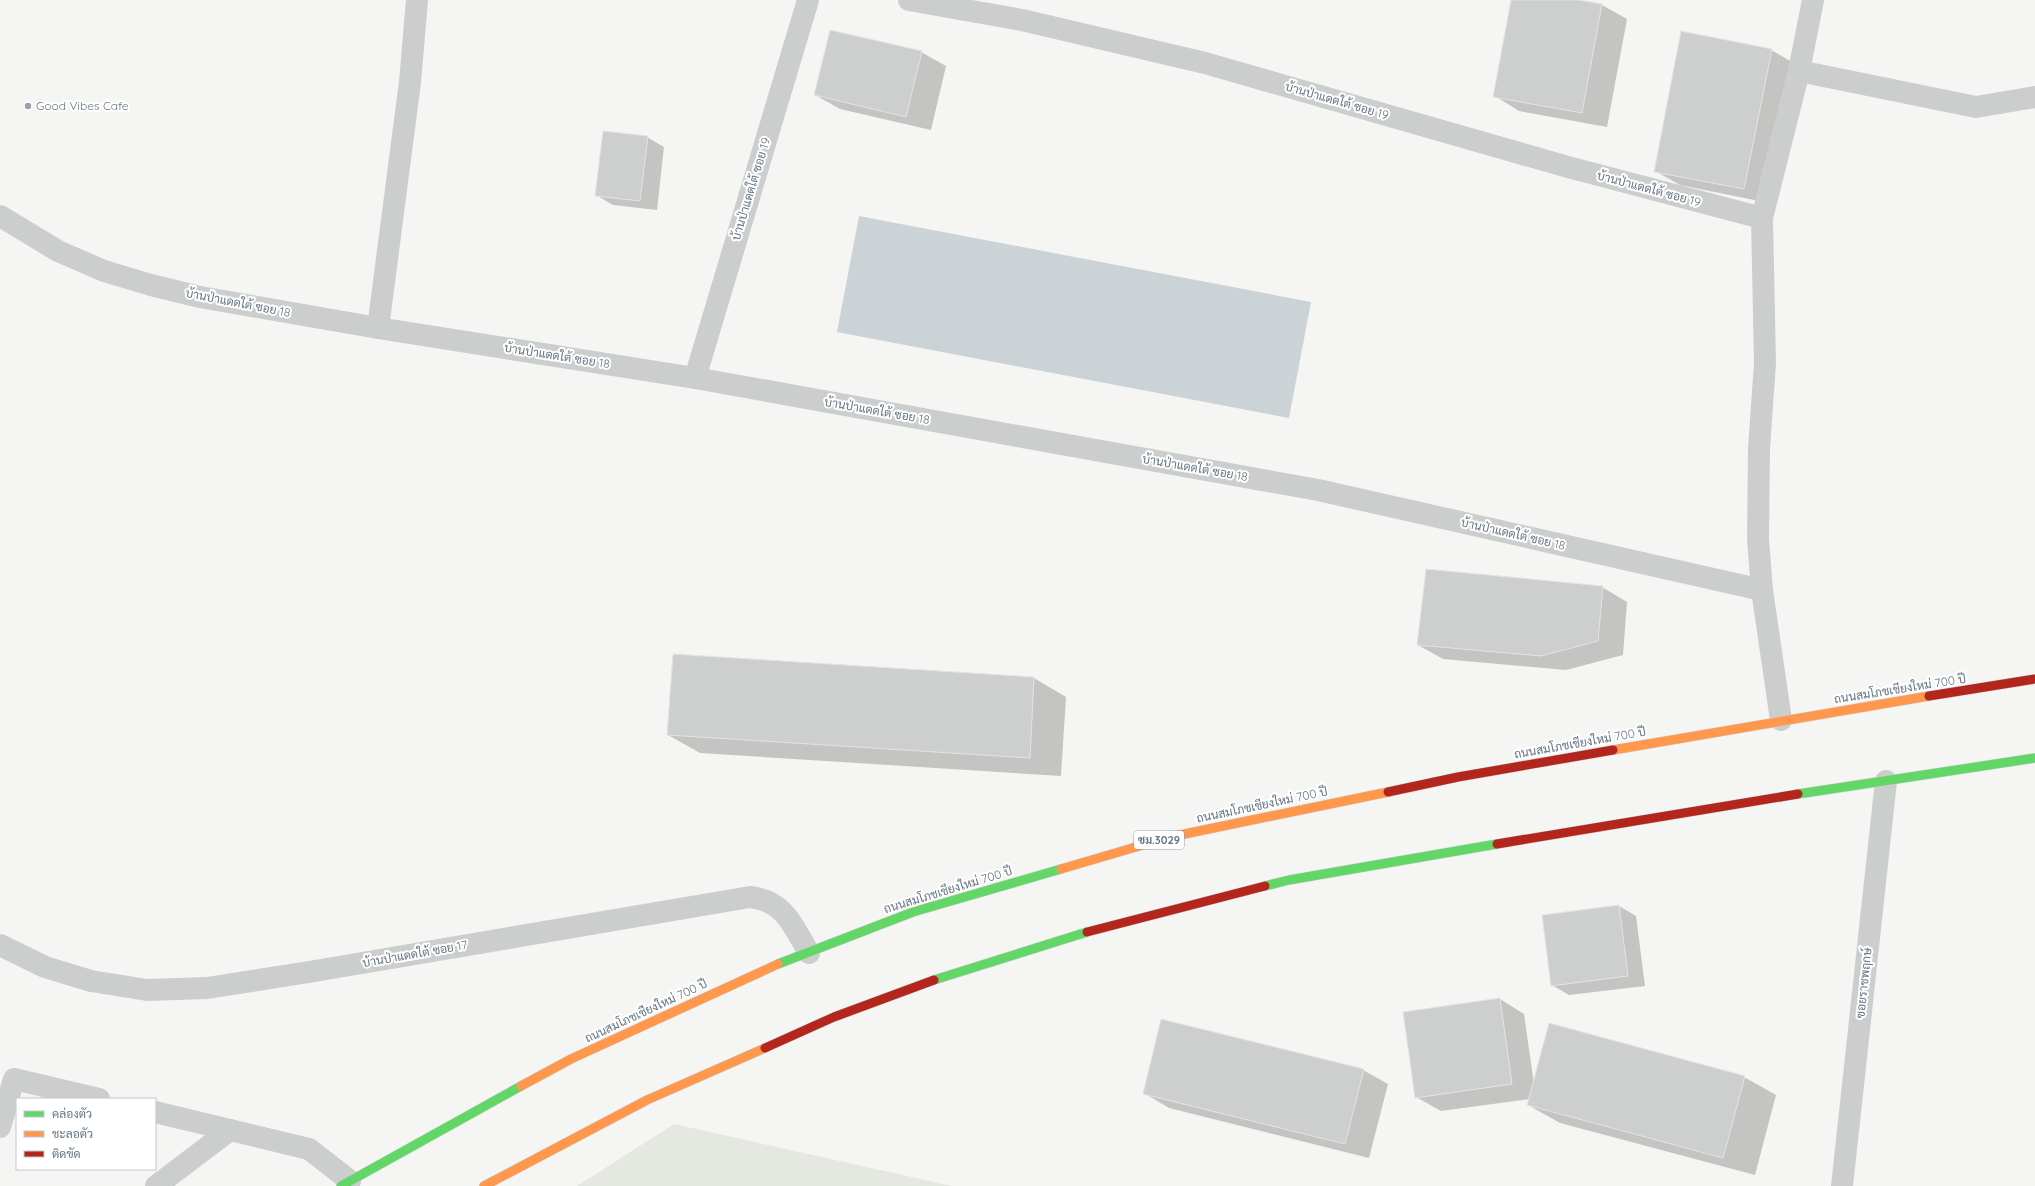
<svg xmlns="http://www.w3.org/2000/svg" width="2035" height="1186" font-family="Quicksand,Sarabun,sans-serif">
  <rect width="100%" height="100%" fill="#f5f5f3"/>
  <polygon fill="#e4e8e1" points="674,1124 952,1186 577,1186"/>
  <polygon fill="#ccd3d6" points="859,216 1311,302 1289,418 837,332"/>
  <g fill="#0003">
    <polygon points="1512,0 1573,0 1602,5 1627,19 1607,127 1519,111 1495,96"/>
    <polygon points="1771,50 1796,64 1769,203 1680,185 1655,171"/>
    <polygon points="921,52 946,66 931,130 840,109 815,95"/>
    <polygon points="647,137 664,147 657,210 613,205 596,195"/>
    <polygon points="1602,587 1627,602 1623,655 1566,670 1443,659 1418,645"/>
    <polygon points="674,656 1034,678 1066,697 1061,776 700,753 668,735"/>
    <polygon points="1619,906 1636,916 1645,986 1569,995 1552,985 1544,916"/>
    <polygon points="1500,999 1524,1014 1534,1084 1744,1077 1776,1095 1755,1175 1560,1123 1528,1105 1530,1099 1441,1111 1416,1097"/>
    <polygon points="1363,1070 1388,1084 1369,1158 1169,1108 1144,1093"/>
  </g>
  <g fill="#cdcfcf" stroke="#e4e4e2">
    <polygon points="1511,0 1579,0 1602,4 1582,113 1493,97"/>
    <polygon points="830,30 922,51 906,117 814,95"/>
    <polygon points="1681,31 1772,49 1744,189 1654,172"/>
    <polygon points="603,131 648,136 640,201 595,196"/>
    <polygon points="1426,569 1603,586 1598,641 1541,656 1417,645"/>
    <polygon points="673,654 1034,677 1030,758 667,735"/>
    <polygon points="1619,905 1628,976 1551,986 1542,915"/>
    <polygon points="1500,998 1512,1084 1415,1098 1403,1012"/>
    <polygon points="1161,1019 1364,1069 1345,1144 1143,1094"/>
    <polygon points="1549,1023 1745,1076 1723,1158 1527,1105"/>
  </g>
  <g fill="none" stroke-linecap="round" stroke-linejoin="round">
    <g stroke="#d2d3d2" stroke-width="10">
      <g id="fast">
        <polyline points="1798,794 2035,758"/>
        <polyline points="1265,886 1289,880 1497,844"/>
        <polyline points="778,964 913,912 1061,869"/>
        <polyline points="934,980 1087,932"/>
        <polyline points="341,1186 521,1086"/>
      </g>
    </g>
    <g stroke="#d2d3d2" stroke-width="10">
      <g id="slow">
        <polyline points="1613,750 1929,696"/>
        <polyline points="1061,869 1170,837 1388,792"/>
        <polyline points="521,1086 571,1059 778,964"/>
        <polyline points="484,1186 647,1100 765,1048"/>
      </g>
    </g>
    <g stroke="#d2d3d2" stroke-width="10">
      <g id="jam">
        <polyline points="1929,696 2035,679"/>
        <polyline points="1388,792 1458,777 1613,750"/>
        <polyline points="1497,844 1798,794"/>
        <polyline points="1087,932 1265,886"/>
        <polyline points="765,1048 834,1017 934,980"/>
      </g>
    </g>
    <g stroke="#cccece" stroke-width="22">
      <polyline points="909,0 1022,20 1205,63 1568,167 1762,218"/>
      <polyline points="1799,71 1976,107 2035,97"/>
      <polyline points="0,216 58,251 104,271 151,285 200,297 378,328 695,378 1318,490 1762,590"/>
      <polyline points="378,328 410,82 417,0"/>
      <polyline points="695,378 808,0"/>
      <polyline points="1781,720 1762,590 1758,539 1759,448 1765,363 1762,218 1799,71 1813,0"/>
      <path d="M0,945l45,22 46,14 56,9 60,-2 102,-16 441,-75c35,4 43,29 59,56"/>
      <polyline points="155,1112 309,1149 350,1181"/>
      <polyline points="0,1127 14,1079 99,1099"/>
      <polyline points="156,1186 230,1130"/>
      <polyline points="1842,1186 1886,781"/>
    </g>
    <use href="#fast" stroke="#63d668" stroke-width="9"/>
    <use href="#slow" stroke="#ff974d" stroke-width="9"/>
    <use href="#jam" stroke="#b3261e" stroke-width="9"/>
  </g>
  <circle fill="#97a2aa" stroke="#fff" stroke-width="1.5" cx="28" cy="106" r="4"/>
  <g text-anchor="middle" stroke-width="4" stroke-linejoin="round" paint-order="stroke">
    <rect fill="#fff" stroke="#929ea8" stroke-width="1" x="1134" y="831" width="50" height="18" rx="3"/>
    <g font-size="11" font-weight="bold" fill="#647583">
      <text x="1159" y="844">ชม.3029</text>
    </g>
    <g font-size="12" fill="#647583" stroke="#fff">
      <text transform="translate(1337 101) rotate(16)" y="4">บ้านป่าแดดใต้ ซอย 19</text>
      <text transform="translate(751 189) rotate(-73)" y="4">บ้านป่าแดดใต้ ซอย 19</text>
      <text transform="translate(1649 189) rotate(15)" y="4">บ้านป่าแดดใต้ ซอย 19</text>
      <text transform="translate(238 303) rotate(11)" y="4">บ้านป่าแดดใต้ ซอย 18</text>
      <text transform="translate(557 356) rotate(9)" y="4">บ้านป่าแดดใต้ ซอย 18</text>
      <text transform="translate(877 411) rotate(10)" y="4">บ้านป่าแดดใต้ ซอย 18</text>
      <text transform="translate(1195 468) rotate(10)" y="4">บ้านป่าแดดใต้ ซอย 18</text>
      <text transform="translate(1513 534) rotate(13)" y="4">บ้านป่าแดดใต้ ซอย 18</text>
      <text transform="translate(1900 689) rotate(-9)" y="4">ถนนสมโภชเชียงใหม่ 700 ปี</text>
      <text transform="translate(1580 743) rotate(-10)" y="4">ถนนสมโภชเชียงใหม่ 700 ปี</text>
      <text transform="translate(1262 805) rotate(-12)" y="4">ถนนสมโภชเชียงใหม่ 700 ปี</text>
      <text transform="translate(948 890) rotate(-17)" y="4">ถนนสมโภชเชียงใหม่ 700 ปี</text>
      <text transform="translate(415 954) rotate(-10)" y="4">บ้านป่าแดดใต้ ซอย 17</text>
      <text transform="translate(1864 983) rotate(-84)" y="4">ซอยราชพฤกษ์</text>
      <text transform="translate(646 1011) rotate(-25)" y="4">ถนนสมโภชเชียงใหม่ 700 ปี</text>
    </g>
    <g font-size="12" fill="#647583" stroke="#fff" text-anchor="start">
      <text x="36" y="110">Good Vibes Cafe</text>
    </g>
  </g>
  <rect x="16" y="1098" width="140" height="72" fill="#ffffff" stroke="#c1c8cd"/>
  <rect x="24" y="1111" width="20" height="6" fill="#63d668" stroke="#c1c8cd"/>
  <text x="52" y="1118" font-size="12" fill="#647583">คล่องตัว</text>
  <rect x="24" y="1131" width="20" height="6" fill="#ff974d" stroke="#c1c8cd"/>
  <text x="52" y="1138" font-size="12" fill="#647583">ชะลอตัว</text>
  <rect x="24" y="1151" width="20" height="6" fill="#b3261e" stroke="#c1c8cd"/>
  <text x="52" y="1158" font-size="12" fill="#647583">ติดขัด</text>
</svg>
